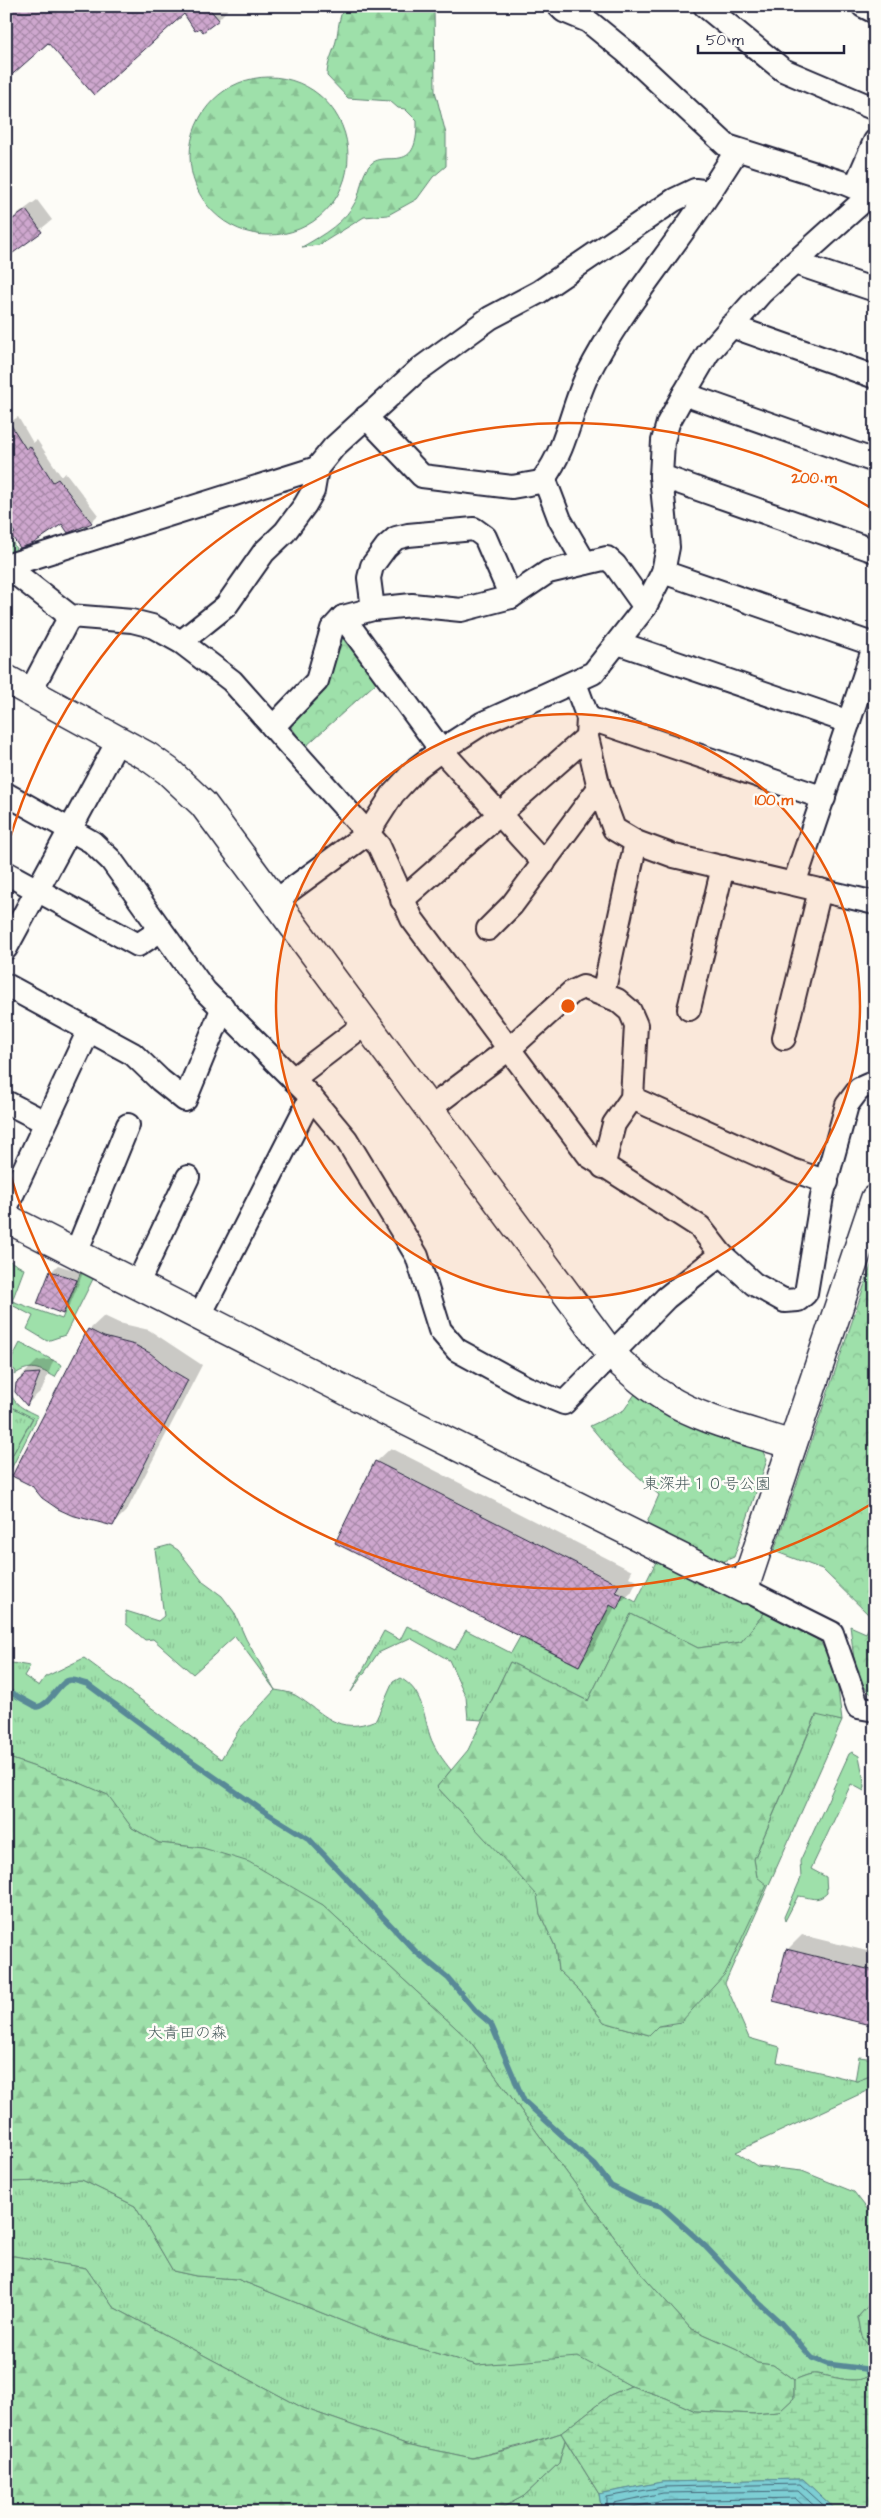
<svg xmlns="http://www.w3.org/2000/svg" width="881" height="2518" font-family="'Architects Daughter','Klee One',sans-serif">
  <defs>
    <pattern id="grass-tufts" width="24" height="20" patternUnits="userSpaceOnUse" patternTransform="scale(1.25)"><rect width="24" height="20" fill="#9ee0aa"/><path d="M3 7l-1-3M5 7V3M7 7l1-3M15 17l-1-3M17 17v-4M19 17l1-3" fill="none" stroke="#88c093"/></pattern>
    <pattern id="forest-firs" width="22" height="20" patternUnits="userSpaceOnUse" patternTransform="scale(1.25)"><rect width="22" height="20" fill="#9ee0aa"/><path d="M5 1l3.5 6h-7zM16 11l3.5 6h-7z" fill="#88c093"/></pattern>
    <pattern id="wetland-marsh" width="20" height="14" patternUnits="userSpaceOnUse" patternTransform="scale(1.25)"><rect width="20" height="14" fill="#9ee0aa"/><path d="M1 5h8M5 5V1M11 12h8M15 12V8" fill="none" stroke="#88c093"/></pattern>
    <pattern id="park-crowns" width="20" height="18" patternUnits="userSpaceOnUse" patternTransform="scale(1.25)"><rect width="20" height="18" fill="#9ee0aa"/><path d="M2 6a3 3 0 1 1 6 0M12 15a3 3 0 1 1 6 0" fill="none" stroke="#88c093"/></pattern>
    <pattern id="water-ripples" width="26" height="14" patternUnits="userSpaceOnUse" patternTransform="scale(1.25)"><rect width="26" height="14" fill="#7dced4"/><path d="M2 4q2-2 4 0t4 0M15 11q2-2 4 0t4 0" fill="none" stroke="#6cb1b7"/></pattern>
    <pattern id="building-cross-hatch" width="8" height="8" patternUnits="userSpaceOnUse" patternTransform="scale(1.25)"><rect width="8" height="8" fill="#cea7ce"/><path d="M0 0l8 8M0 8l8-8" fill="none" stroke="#a788a8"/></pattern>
  </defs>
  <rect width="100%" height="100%" fill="#fdfcf7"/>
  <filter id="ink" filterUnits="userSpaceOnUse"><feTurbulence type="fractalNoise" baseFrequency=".02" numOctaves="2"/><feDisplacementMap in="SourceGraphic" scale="10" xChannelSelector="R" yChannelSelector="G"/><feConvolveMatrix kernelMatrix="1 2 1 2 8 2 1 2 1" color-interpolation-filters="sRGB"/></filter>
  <g filter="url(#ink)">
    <g fill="url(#grass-tufts)" stroke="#608172">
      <polygon points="6,1404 33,1417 7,1465 6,1478"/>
      <path d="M170,1545l8,5 25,32 19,14 12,16 12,27 29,51c6,1 14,2 20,5 30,18 41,41 81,25l17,-38 7,-4c23,12 23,36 30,58 4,12 13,24 21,34l-14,17 101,108 2,19 15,32 3,24 21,20 25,32 45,13 9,-9 13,-1 86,-148 -3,-18 63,-145 25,7 -117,262 24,55 31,9 -3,15 80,19 18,-7v13l-139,65 21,14 45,5 52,21 21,27v79l-17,19c2,6 2,14 4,19 3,7 9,10 10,17 7,41 -32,24 -56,21 -6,-1 -16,4 -22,6l-21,-15 -16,-2 -20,-14 -47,-21 -51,-57 -169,-230 -147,-136 -120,-57 -44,-5 -27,-15 -25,-33 -34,-15 -67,-23v-95l24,4 -6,10 15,10 6,-9 39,-19 137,101 19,-31 35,-38 -40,-54 -42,38 -40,-35 -8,1 -19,-16v-13l32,10 6,-5 -9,-67z"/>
      <polygon points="658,1558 765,1612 741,1642 698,1648 631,1614 588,1701 510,1662 482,1720 468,1719 466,1697 449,1660 410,1638 378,1653 351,1692 384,1631 400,1640 407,1626 455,1650 466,1630 511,1653 520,1637 579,1666 610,1605 617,1608 623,1595 636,1602"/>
      <polygon points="82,2180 135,2206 173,2271 196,2276 237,2279 387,2339 477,2365 578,2356 631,2386 610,2395 561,2433 519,2446 472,2458 406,2444 303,2408 113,2307 86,2268 14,2256 6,2257 6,2182"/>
      <polygon points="565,2440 599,2494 602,2512 494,2512 524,2496 559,2463"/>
    </g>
    <g fill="url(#forest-firs)" stroke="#608172">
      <path d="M345,6h89l1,85 11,43v32l-13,11 -16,22 -29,16 -24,2 -45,28 -17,2c21,-12 44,-25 55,-48 4,-10 4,-23 12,-33 15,-19 49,13 48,-45l-12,-12 -7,-1 -8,-7 -42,-3 -21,-22c0,-14 6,-22 9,-35 3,-13 2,-23 9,-35z"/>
      <circle cx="269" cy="156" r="79"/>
      <polygon points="765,1612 818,1637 836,1672 842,1721 816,1715 754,1859 757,1877 767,1885 725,1974 681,2022 658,2026 649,2035 604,2022 579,1990 558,1970 555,1946 540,1914 537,1895 437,1787 468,1750 510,1662 588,1701 631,1614 698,1648 741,1642"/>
      <polygon points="6,1757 73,1780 108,1795 132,1828 159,1843 203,1848 249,1862 323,1905 470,2041 639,2271 690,2328 737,2349 757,2363 773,2365 794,2380 794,2398 779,2412 754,2414 695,2411 666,2398 631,2386 578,2357 477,2365 387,2339 237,2279 196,2276 173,2271 135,2206 82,2180 6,2182"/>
      <polygon points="14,2256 86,2268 113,2307 303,2408 406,2444 472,2458 519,2447 561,2433 565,2440 559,2463 524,2496 494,2512 6,2512 6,2257"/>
    </g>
    <path fill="url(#wetland-marsh)" stroke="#608172" d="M875,2298v214h-37l-35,-33 -141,3 -63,12 -38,-61 49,-38 21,-9 35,12 29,13 59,3 25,-2 15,-14v-18c6,-2 16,-7 22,-6 23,3 63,20 56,-21 -1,-7 -7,-10 -10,-17 -2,-5 -2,-13 -4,-19z"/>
    <g fill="url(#park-crowns)" stroke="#608172">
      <polygon points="6,529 18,553 6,554"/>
      <polygon points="341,630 377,682 305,747 286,719"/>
      <path d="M875,1254v443c-23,-16 -21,-45 -25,-71l16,7 7,-14 -51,-50 -48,-18z"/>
      <polygon points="635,1394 670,1416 761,1448 767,1460 734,1557 720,1563 646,1525 659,1495 617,1458 590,1426 624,1410"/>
    </g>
    <g fill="#9ee0aa" stroke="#608172">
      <polygon points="6,1259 24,1269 12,1301 62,1319 82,1269 95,1275 65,1335 47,1341 27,1329 33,1316 6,1302"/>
      <path d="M20,1343l42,22 -7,12c-15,-8 -25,-14 -41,-2l2,-4 -8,-5z"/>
      <path d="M10,1383c-1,20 12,25 28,33l-30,59 -1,-10 26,-47 -27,-14v-14z"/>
      <path d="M852,1752l7,4 6,30 -1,5 -13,-7 -40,85 15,8 1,16c-10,10 -16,4 -29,3l-13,25 -1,-4 17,-39 -1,-17 49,-107z"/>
      <polygon points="859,2057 875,2059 875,2074 857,2081 855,2081"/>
    </g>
    <polygon fill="url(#water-ripples)" stroke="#598997" points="803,2479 838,2512 602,2512 599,2494 662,2482"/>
    <g fill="#0003">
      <polygon points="17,6 231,6 218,20 184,12"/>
      <polygon points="37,200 52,220 6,257 6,223"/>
      <polygon points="18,417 33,443 37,440 61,476 66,473 98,515 91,522 63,522 16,532 6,425"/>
      <polygon points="58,1265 83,1273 70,1305 63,1312 51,1272"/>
      <polygon points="104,1316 119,1323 149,1330 202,1365 127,1510 112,1525 89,1330"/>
      <polygon points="54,1359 42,1390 27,1404 16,1388 22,1376 37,1361"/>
      <polygon points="391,1448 632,1571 629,1577 637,1581 631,1593 615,1607 593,1650 578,1665 376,1462"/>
      <polygon points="802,1935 875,1953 875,2019 870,2024 787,1950"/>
    </g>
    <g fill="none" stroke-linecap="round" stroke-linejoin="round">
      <g stroke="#466778" stroke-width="1">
        <polyline points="607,2512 607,2497 663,2487 800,2484 831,2512"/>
        <polyline points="613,2512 614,2503 663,2493 798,2491 821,2512"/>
        <polyline points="620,2512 622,2509 664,2501 795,2498 810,2512"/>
      </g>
      <path stroke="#598997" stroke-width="5.5" d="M6,1690l31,17c15,-3 22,-27 34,-27 5,0 11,3 16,4l106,78 69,48 47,29 106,112 33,27 28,33 15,13 33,77 71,64 16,21 28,14 22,6 43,39 55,58 22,20 31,35 15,6 39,5 9,13"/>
    </g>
    <g fill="url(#building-cross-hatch)" stroke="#22223b">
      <polygon points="6,6 207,6 219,20 203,32 200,28 195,31 184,14 94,95 48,43 6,80"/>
      <polygon points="26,210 42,232 6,258 6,224"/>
      <polygon points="6,417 26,449 30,446 53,482 58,479 92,523 68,533 62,524 34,543 20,548 11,535 15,533 6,520"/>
      <polygon points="50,1271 77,1280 63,1314 37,1304"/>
      <polygon points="88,1329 104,1337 135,1345 150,1353 171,1370 188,1380 113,1526 71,1515 58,1509 42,1498 32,1486 12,1476"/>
      <polygon points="40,1373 27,1406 15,1392 16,1383 26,1374"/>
      <polygon points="375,1461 619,1585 615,1592 623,1595 617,1609 610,1605 579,1666 335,1543"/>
      <polygon points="786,1949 875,1971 875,2006 870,2025 773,2001"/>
    </g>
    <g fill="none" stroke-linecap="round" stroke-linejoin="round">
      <g stroke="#22223b" stroke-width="26">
        <g id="minor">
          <polyline points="559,6 564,11 588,21 626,52 727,146 844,183 875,196"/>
          <polyline points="705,6 783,70 875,109"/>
          <polyline points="863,6 875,12"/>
          <polyline points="855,187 875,141"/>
          <polyline points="795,263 875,290"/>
          <polyline points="731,326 875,377"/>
          <polyline points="684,394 875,461"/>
          <polyline points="366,417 422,476 512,487 546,481"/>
          <polyline points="661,476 875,551"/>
          <path d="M585,563l-25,-43 -16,-42c23,-30 27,-69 43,-102 33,-66 83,-122 123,-184"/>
          <polyline points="6,566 70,616 132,621 152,626 181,642 232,681 379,846 412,919 589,1156 700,1227 721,1254 754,1284 785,1301 798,1300 806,1293 822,1196 847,1105 859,1089 875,1082"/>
          <polyline points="6,566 317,468"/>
          <polyline points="663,572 875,645"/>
          <polyline points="373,609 369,578 372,566 386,547 396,538 408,535 474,529 485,537 511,597"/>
          <polyline points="343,617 441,750 544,863"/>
          <polyline points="181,642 226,606 264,552 285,532 305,505 313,491 317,468 334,447 417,371 490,318 539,292 674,200 695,190 710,192 737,150"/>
          <polyline points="618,643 849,722"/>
          <polyline points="575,683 588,718 587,737 599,788 614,829 636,842 674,856 875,903"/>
          <polyline points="30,692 70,616"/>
          <polyline points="588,718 824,798"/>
          <polyline points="273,727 317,681 332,629 343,617 373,609 412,605 461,610 511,597 548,572 607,558 615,565 645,607"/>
          <polyline points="6,794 92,842 111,860 205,991 311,1097 346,1139 417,1256 440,1330 457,1350 525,1387 564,1403 666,1298 721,1254"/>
          <polyline points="6,873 138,945 161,930"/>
          <polyline points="794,884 875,644"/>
          <polyline points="402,900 587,737"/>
          <polyline points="274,902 368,833 393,794 417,768 441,750 483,723 593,673 645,607 663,572 668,547 661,476 663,441 668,423 684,394 708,353 762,292 871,194"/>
          <polyline points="488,929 512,905 599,788"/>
          <polyline points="6,948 118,741"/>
          <polyline points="6,985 133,1054 160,1080 185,1100 223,1007"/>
          <polyline points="603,994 636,842"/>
          <polyline points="689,1009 723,867"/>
          <polyline points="784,1038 820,890"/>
          <polyline points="293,1079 365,1024"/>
          <polyline points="632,1098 792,1170 827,1182"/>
          <polyline points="6,1102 45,1122"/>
          <polyline points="429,1109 510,1048 572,992 583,987 617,1000 630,1011 636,1025 632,1098 614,1124 603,1167"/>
          <polyline points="6,1208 89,1030"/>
          <polyline points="75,1255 128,1125"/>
          <polyline points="137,1285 188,1177"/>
          <polyline points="199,1317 311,1097"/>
          <polyline points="744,1589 832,1633 858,1707 875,1710"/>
        </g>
      </g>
      <g stroke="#22223b" stroke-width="31">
        <g id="tertiary">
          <path d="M6,679l141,77 21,15 35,33 409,551c17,16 34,31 54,43 37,23 84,33 126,47"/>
          <polyline points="6,1218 378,1407 744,1589 875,1199"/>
        </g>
      </g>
      <use href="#minor" stroke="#fdfcf7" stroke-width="22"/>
      <use href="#tertiary" stroke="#fdfcf7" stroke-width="28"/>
    </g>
  </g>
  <circle cx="568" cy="1006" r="292" fill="#e8590c" fill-opacity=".12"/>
  <g fill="none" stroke="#e8590c" stroke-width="2.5">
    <circle cx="568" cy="1006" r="292"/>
    <path d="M873 1503A583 583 0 0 1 8 1167M8 845A583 583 0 0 1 873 509"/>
  </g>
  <g text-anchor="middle" stroke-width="5" stroke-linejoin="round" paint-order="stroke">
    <g font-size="16" fill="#475b5c" stroke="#fdfcf7">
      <text x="707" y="1489">東深井１０号公園</text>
      <text x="187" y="2038">大青田の森</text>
    </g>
  </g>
  <circle cx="568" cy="1006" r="8" fill="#e8590c" stroke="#fdfcf7" stroke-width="2.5"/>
  <g font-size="15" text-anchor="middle" font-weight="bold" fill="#e8590c" stroke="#fdfcf7" stroke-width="5" stroke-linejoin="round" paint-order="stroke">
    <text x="814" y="483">200 m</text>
    <text x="774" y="805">100 m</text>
  </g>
  <rect width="881" height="2518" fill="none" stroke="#fdfcf7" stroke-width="25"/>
  <rect x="12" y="12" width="856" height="2493" fill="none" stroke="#22223b" stroke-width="2" filter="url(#ink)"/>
  <path d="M698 45v8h146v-8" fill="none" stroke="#22223b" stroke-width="2.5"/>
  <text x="706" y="45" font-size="15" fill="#22223b" stroke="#fdfcf7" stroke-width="4" paint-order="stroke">50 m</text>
</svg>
